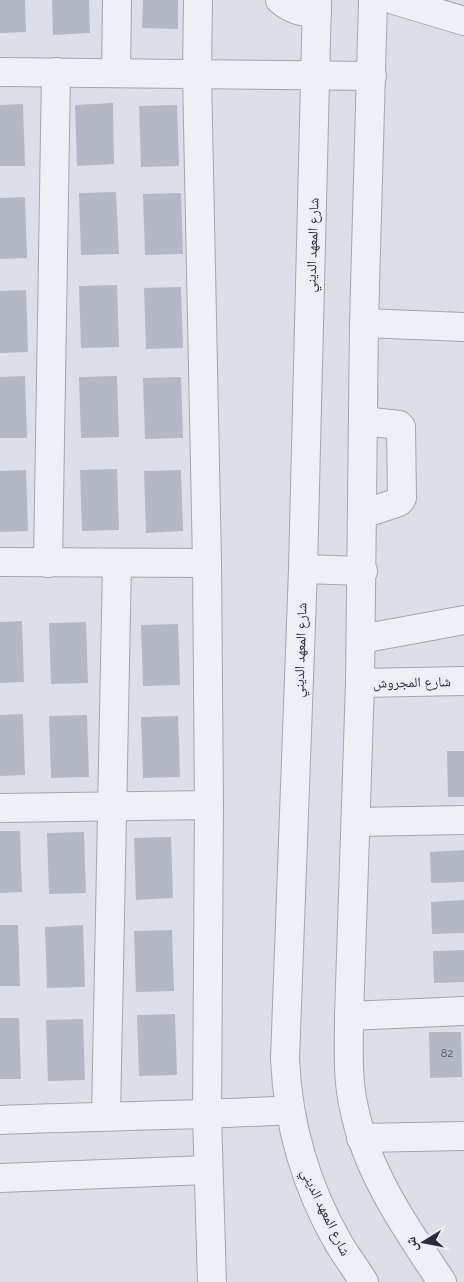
<svg xmlns="http://www.w3.org/2000/svg" width="464" height="1282" font-family="Raleway,'Noto Naskh Arabic',sans-serif">
  <rect width="100%" height="100%" fill="#dcdfe7"/>
  <g fill="#b3b8c4">
    <polygon points="0,0 25,0 26,32 0,33"/>
    <polygon points="52,0 89,0 90,33 53,35"/>
    <polygon points="143,0 178,0 178,29 142,28"/>
    <polygon points="113,103 114,164 77,166 75,105"/>
    <polygon points="23,104 25,166 0,166 0,105"/>
    <polygon points="177,105 179,166 141,167 139,106"/>
    <polygon points="116,192 119,254 81,255 79,193"/>
    <polygon points="181,193 183,254 145,255 143,194"/>
    <polygon points="25,197 27,258 0,259 0,198"/>
    <polygon points="117,285 119,347 81,348 79,286"/>
    <polygon points="181,287 183,348 146,349 144,288"/>
    <polygon points="26,290 28,352 0,353 0,291"/>
    <polygon points="25,376 27,438 0,438 0,377"/>
    <polygon points="117,376 119,437 81,438 79,377"/>
    <polygon points="181,377 183,438 145,439 143,378"/>
    <polygon points="117,469 119,530 82,531 80,470"/>
    <polygon points="26,470 28,531 0,532 0,471"/>
    <polygon points="181,470 183,531 146,533 144,471"/>
    <polygon points="22,621 24,682 0,683 0,622"/>
    <polygon points="86,622 88,683 51,684 49,623"/>
    <polygon points="178,624 180,685 143,686 141,625"/>
    <polygon points="23,714 25,775 0,776 0,715"/>
    <polygon points="87,715 89,777 51,778 49,716"/>
    <polygon points="178,716 180,777 143,778 141,717"/>
    <polygon points="447,751 464,751 464,797 448,797"/>
    <polygon points="0,831 20,831 22,892 0,893"/>
    <polygon points="84,832 86,893 49,894 47,833"/>
    <polygon points="171,837 173,898 136,900 134,838"/>
    <polygon points="464,850 464,882 431,883 430,852"/>
    <polygon points="464,900 464,933 432,934 431,902"/>
    <polygon points="0,925 18,925 20,986 0,986"/>
    <polygon points="83,925 85,987 47,988 45,927"/>
    <polygon points="172,930 174,991 136,992 134,931"/>
    <polygon points="464,950 464,982 434,983 433,951"/>
    <polygon points="175,1014 177,1075 139,1076 137,1015"/>
    <polygon points="0,1018 19,1018 21,1079 0,1079"/>
    <polygon points="83,1019 85,1080 48,1081 46,1020"/>
    <polygon points="429,1032 461,1032 462,1077 430,1078"/>
  </g>
  <g fill="none" stroke-linecap="round" stroke-linejoin="round">
    <g stroke="#a1a6b1" stroke-width="30">
      <g id="minor">
        <polyline points="198,0 197,74 207,563 209,805 207,1115 212,1282"/>
        <path d="M280,0c11,10 23,13 37,13"/>
        <path d="M317,0l-14,569 -18,490c3,65 21,128 54,185 8,13 17,25 25,38"/>
        <path d="M373,0l-9,323 -4,360 -11,333c0,30 -2,63 5,92 13,65 52,120 88,174"/>
        <polyline points="394,0 464,21"/>
        <polyline points="0,72 372,76"/>
        <polyline points="116,73 117,0"/>
        <polyline points="364,323 464,327"/>
        <polyline points="363,514 399,502 402,498 401,427 399,425 363,421"/>
        <polyline points="0,562 207,563"/>
        <polyline points="48,563 56,72"/>
        <polyline points="303,569 363,571"/>
        <polyline points="361,639 464,620"/>
        <polyline points="360,683 464,681"/>
        <polyline points="0,808 209,805"/>
        <polyline points="356,822 464,820"/>
        <polyline points="349,1016 464,1011"/>
        <polyline points="106,1116 117,563"/>
        <path d="M0,1120c97,-4 193,-4 290,-10"/>
        <polyline points="361,1138 464,1136"/>
        <polyline points="0,1178 207,1170"/>
      </g>
    </g>
    <use href="#minor" stroke="#eff0f5" stroke-width="28"/>
  </g>
  <g text-anchor="middle" stroke-width="5" stroke-linejoin="round" paint-order="stroke">
    <g font-size="11" fill="#484f60">
      <text x="447" y="1057">82</text>
    </g>
    <g font-size="14" fill="#252c3e" stroke="#ebeef5">
      <text transform="translate(312 245) rotate(-88)" y="5">شارع المعهد الديني</text>
      <text transform="translate(300 650) rotate(-88)" y="5">شارع المعهد الديني</text>
      <text transform="translate(412 682) rotate(-1)" y="5">شارع المجروش</text>
      <text transform="translate(326 1212) rotate(64)" y="5">شارع المعهد الديني</text>
    </g>
  </g>
  <g transform="translate(424 1242) rotate(260)" stroke="#ebeef5" stroke-width="4" paint-order="stroke">
  <path d="M0-4L9 19L0 12L-9 19Z" fill="#252c3e"/>
  <text y="-8" font-size="14" font-weight="bold" text-anchor="middle" fill="#252c3e">ش</text>
  </g>
</svg>
